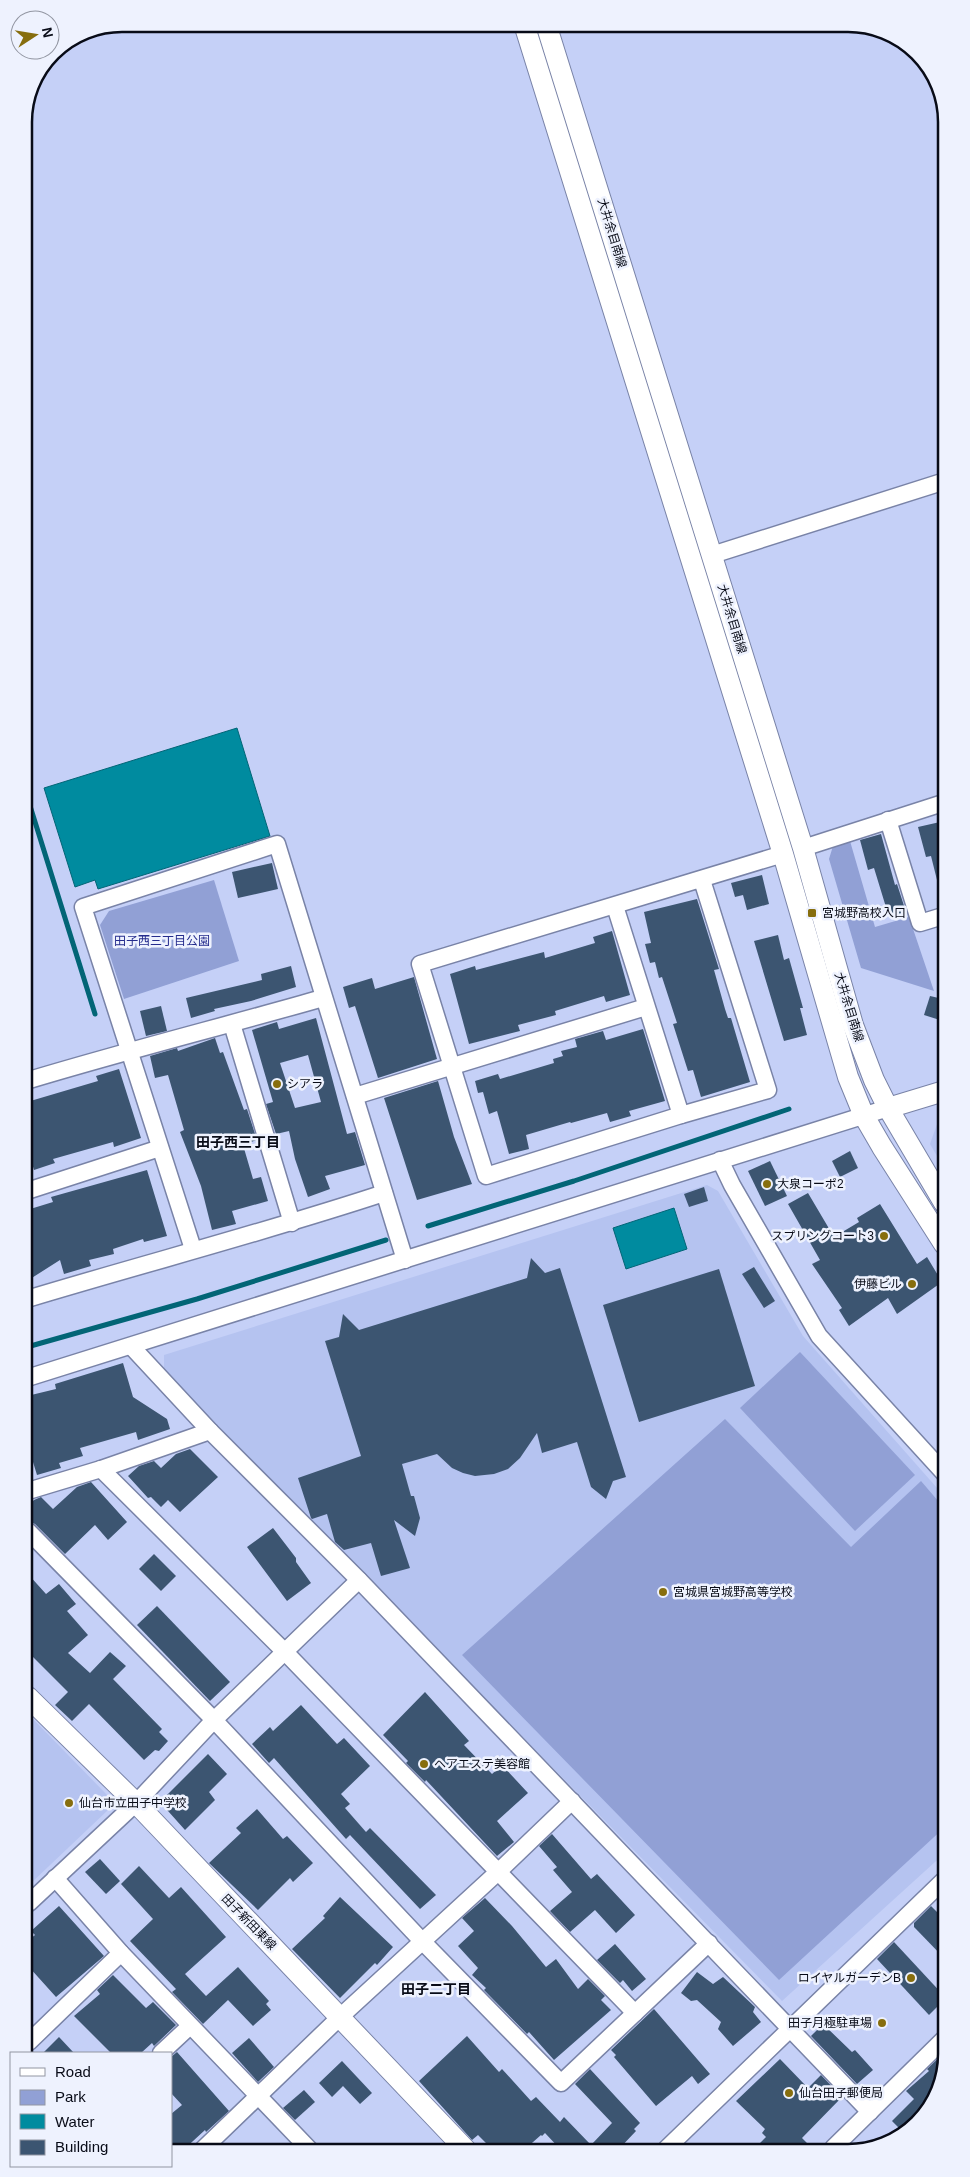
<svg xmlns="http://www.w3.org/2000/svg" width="970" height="2177" font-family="Arial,'Noto Sans JP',sans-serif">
  <rect width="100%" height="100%" fill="#c5d0f7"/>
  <g fill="#b5c3f0">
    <polygon points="944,1112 944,1168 930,1144 941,1113"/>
    <polygon points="707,1185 718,1191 803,1336 945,1497 946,1852 782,2001 164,1372 164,1355"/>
    <polygon points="28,1714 109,1797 108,1810 29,1885"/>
  </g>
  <g fill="#91a0d5">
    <polygon points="850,841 875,927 909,917 934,991 861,968 829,859 833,846"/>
    <polygon points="214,880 239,961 124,999 100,925 109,911"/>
    <polygon points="800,1352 915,1475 855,1531 740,1408"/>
    <polygon points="725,1419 851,1547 921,1481 945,1509 946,1826 779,1980 462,1655"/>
  </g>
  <g fill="#008b9f" stroke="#026576">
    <polygon points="237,728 270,836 98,889 95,880 75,887 44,788"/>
    <polygon points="674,1208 687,1249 626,1269 613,1228"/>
  </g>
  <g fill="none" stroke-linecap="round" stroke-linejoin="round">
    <g stroke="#026576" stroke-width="5">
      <polyline points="26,793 95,1014"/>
      <polyline points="428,1226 574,1181 789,1109"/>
      <polyline points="27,1347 197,1299 386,1240"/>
    </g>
  </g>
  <g fill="#3c5571" fill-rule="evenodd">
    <polygon points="940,822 943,834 943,884 938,884 931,856 926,857 918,827"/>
    <polygon points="881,834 895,885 897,884 906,912 889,917 874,868 868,870 860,840"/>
    <polygon points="272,863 278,889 238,898 232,872"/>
    <polygon points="762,875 769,904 747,910 743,895 735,897 731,883"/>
    <polygon points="697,899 719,969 714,970 725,1009 728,1018 731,1018 750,1082 701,1097 693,1070 688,1071 673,1024 677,1023 662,977 659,978 655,962 650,963 645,944 651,943 644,912"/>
    <polygon points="612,931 630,995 606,1002 604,996 555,1011 556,1015 518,1025 520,1031 469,1044 450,974 475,966 476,970 544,952 545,958 595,943 593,937"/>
    <polygon points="778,935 784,960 789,958 803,1008 800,1008 807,1035 784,1041 754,941"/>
    <polygon points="291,966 296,987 251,1001 214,1009 215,1011 191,1018 186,998 262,980 261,974"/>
    <polygon points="414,977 437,1059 378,1078 355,1006 349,1008 343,987 372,978 375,989"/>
    <polygon points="930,996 943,999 943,1021 924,1015"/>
    <polygon points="161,1006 167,1031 146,1036 140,1011"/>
    <path d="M316,1018l31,116 8,-2 10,33 -40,11 5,13 -22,8 -13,-38 -6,-28 -13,3 -10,-30 7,-2 -21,-72 25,-8 2,7zM308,1055l13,47 -26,6 -15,-45z"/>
    <polygon points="643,1029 665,1101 629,1111 631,1116 610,1122 607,1113 571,1123 570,1122 526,1135 529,1149 509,1154 497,1111 489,1114 483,1092 478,1093 475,1081 498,1074 500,1079 554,1063 553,1059 563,1056 561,1051 577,1047 575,1039 603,1031 606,1040"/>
    <polygon points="215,1038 220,1053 223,1052 244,1110 247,1109 257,1140 243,1145 253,1179 261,1177 268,1201 232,1211 236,1224 212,1230 201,1186 180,1132 184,1130 168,1075 155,1078 150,1056 177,1048 178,1051"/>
    <polygon points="119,1069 141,1138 114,1147 113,1142 53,1159 55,1163 34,1170 27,1146 27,1102 98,1081 96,1076"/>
    <polygon points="438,1081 454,1137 472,1184 417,1200 384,1098"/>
    <polygon points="850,1151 858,1168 840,1177 832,1161"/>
    <polygon points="770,1161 787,1196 765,1206 748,1171"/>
    <polygon points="147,1170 167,1236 144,1242 143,1239 113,1249 114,1254 89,1260 91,1266 64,1274 60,1260 27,1281 27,1210 53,1202 51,1197"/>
    <polygon points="704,1187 708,1201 689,1207 684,1194"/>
    <polygon points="808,1193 834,1237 859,1222 857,1218 880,1204 917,1264 927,1257 942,1282 897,1314 888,1298 849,1326 839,1310 842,1308 812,1264 820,1260 788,1204"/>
    <polygon points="531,1258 545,1273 560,1268 626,1477 613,1481 606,1499 591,1487 577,1442 542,1453 537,1433 520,1458 508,1469 494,1474 475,1476 463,1473 452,1468 437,1454 402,1464 411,1496 414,1496 420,1518 415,1536 394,1520 410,1568 381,1576 371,1543 344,1550 335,1542 327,1514 312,1519 311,1518 298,1478 361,1456 325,1341 339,1337 343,1314 359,1330 527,1278"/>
    <polygon points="754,1267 775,1301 764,1308 742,1274"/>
    <polygon points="719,1269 755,1386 639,1422 603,1305"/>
    <polygon points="123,1363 133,1397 167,1419 170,1429 138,1440 136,1432 80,1448 83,1456 59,1463 61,1468 37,1475 33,1462 27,1463 27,1396 56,1389 55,1384"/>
    <polygon points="190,1449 218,1477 180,1512 168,1500 161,1507 151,1497 148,1498 128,1476 139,1466 154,1461 161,1468 176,1454"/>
    <polygon points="91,1482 127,1522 108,1540 95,1525 65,1554 35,1524 28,1521 28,1506 34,1500 41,1497 53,1509 77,1487"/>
    <polygon points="273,1528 296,1558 296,1562 311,1583 287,1601 247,1547"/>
    <polygon points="154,1554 176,1576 161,1591 139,1569"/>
    <polygon points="28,1574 46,1594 59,1584 76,1604 67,1611 88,1635 68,1653 90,1673 110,1652 126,1666 113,1679 162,1729 159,1732 168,1741 159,1751 155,1750 144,1760 89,1704 72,1721 55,1705 68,1692 28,1652"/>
    <polygon points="157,1606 230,1682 210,1701 137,1625"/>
    <polygon points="425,1692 469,1741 464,1745 492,1774 502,1765 528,1793 497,1821 514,1842 497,1856 426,1780 425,1782 406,1763 408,1761 383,1735"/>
    <polygon points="301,1705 337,1744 344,1738 370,1766 341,1794 350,1804 345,1808 366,1832 370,1828 436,1895 420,1909 350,1835 346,1839 274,1758 269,1763 252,1744 270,1727 273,1731"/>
    <polygon points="208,1754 227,1774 209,1792 215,1800 185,1830 160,1802"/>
    <polygon points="257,1809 283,1839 287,1836 313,1863 293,1882 290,1878 258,1910 209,1863 241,1833 236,1828"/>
    <polygon points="552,1834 591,1879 597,1874 635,1915 616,1933 595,1910 570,1932 550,1911 572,1892 553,1870 557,1867 539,1846"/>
    <polygon points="100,1859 120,1881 106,1894 85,1872"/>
    <polygon points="139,1866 169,1898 181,1887 226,1937 185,1974 206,1996 238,1967 269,2001 266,2004 271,2010 253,2026 228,2000 203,2024 172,1992 176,1989 130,1941 153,1919 121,1884"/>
    <polygon points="340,1897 393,1947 377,1965 375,1963 340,1998 292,1949 325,1918 323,1916"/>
    <polygon points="485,1898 512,1926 546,1967 556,1959 578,1989 588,1979 605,1996 601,2000 611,2010 554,2060 529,2032 527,2034 484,1990 486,1988 472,1975 478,1968 458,1946 474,1931 462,1918"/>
    <polygon points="59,1906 104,1956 56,1997 29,1967 29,1940 35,1935 31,1931"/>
    <polygon points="931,1906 946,1921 946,1960 914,1927 914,1923"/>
    <polygon points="894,1942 946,1998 929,2015 877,1959"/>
    <polygon points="615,1944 646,1979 632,1991 623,1980 620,1983 597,1960"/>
    <polygon points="697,1972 713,1984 723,1977 755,2007 753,2012 761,2022 733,2046 718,2029 721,2022 697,2000 691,2001 681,1993"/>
    <polygon points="113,1975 146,2008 153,2002 176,2025 154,2046 152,2043 141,2053 111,2053 74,2016 100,1994 97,1990"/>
    <polygon points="654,2009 710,2074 698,2084 692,2076 656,2106 614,2057 616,2055 611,2050"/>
    <polygon points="823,2024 852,2052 855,2050 873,2070 857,2084 811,2036"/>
    <polygon points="467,2036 499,2072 502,2069 531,2101 536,2097 560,2122 564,2117 591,2145 612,2123 575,2084 590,2069 640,2123 634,2129 636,2131 618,2150 561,2150 545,2133 542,2136 541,2135 524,2150 493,2150 478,2135 472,2140 419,2081"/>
    <polygon points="59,2037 74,2053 43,2053"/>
    <polygon points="249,2038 274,2067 258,2082 232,2053"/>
    <polygon points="946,2051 926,2114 902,2131 892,2121 914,2099 906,2091 929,2071 927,2069"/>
    <polygon points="177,2052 229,2111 206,2132 205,2130 180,2153 178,2153 171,2146 171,2114 182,2105 171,2093 171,2057"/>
    <polygon points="780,2059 808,2088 821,2075 842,2097 802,2138 812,2148 754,2149 766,2137 762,2133 765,2129 736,2101"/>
    <polygon points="342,2061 372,2093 360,2104 343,2086 332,2097 319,2083"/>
    <polygon points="304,2090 315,2102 295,2120 283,2108"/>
  </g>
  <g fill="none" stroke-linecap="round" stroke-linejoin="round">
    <g stroke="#7983a7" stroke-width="19">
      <g id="minor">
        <polyline points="712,555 942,482"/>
        <polyline points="888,820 920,923 943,916"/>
        <polyline points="803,848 943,803"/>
        <polyline points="702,880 768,1090 681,1115 486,1176 420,964 783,854"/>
        <polyline points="615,906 681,1115"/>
        <polyline points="232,1024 292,1223"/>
        <path d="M26,1081c99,-30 199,-55 297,-83"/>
        <polyline points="355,1096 646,1007"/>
        <polyline points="720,1160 732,1185 819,1336 945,1474"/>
        <polyline points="27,1191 160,1148"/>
        <polyline points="193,1249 83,907 277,844 405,1260"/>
        <path d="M27,1299c119,-36 239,-67 357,-106"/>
        <polyline points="131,1346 210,1431 359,1580 870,2112"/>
        <polyline points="27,1378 888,1108"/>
        <polyline points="101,1469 285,1652 635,2013"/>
        <polyline points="28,1491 101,1469 210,1431"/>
        <polyline points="28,1531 214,1720 422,1941 561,2083 709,1943"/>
        <polyline points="55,1878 121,1953 312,2152"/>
        <polyline points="29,1903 136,1803 214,1720 359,1580"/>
        <polyline points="29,2042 121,1953"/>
        <polyline points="161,2053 190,2026"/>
        <polyline points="833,2148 946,2037"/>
        <polyline points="666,2149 946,1878"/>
        <polyline points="200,2152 340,2017 498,1872 572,1801"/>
      </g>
    </g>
    <g stroke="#7983a7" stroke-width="22">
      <g id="tertiary">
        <polyline points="524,24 783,854 848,1077 864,1116 882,1147 944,1244"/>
        <polyline points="546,24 803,848 853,1025 874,1080 888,1108 944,1203"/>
        <polyline points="888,1108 944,1091"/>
        <polyline points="28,1697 136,1803 467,2151"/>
      </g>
    </g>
    <use href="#minor" stroke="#fff" stroke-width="16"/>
    <use href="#tertiary" stroke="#fff" stroke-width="20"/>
  </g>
  <g fill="#876e0e" stroke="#eef2fe" stroke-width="2">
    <rect x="807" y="908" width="10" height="10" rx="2.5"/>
    <circle cx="277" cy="1084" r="5"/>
    <circle cx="767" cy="1184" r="5"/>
    <circle cx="884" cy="1236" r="5"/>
    <circle cx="912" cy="1284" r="5"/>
    <circle cx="663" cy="1592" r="5"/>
    <circle cx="424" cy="1764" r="5"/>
    <circle cx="69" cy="1803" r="5"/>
    <circle cx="911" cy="1978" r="5"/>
    <circle cx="882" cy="2023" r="5"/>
    <circle cx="789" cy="2093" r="5"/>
  </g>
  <g text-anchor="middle" stroke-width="5" stroke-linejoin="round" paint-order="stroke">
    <g font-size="12" fill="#080b17" stroke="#eef2fe">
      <text transform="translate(612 233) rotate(73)" y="4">大井余目南線</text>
      <text transform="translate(732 619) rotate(73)" y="4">大井余目南線</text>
      <text transform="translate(849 1007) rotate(73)" y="4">大井余目南線</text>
      <text transform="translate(249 1922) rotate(46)" y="4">田子新田東線</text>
    </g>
    <g font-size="12" fill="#080b17" stroke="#eef2fe" text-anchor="start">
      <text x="822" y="917">宮城野高校入口</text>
      <text x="287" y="1088">シアラ</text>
      <text x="777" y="1188">大泉コーポ2</text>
      <text x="874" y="1240" text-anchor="end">スプリングコート3</text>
      <text x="902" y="1288" text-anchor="end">伊藤ビル</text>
      <text x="673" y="1596">宮城県宮城野高等学校</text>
      <text x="434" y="1768">ヘアエステ美容館</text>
      <text x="79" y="1807">仙台市立田子中学校</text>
      <text x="901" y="1982" text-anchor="end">ロイヤルガーデンB</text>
      <text x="872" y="2027" text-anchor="end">田子月極駐車場</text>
      <text x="799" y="2097">仙台田子郵便局</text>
    </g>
    <g font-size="12" fill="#252c8d" stroke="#eef2fe">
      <text x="162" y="945">田子西三丁目公園</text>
    </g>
    <g font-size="14" font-weight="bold" fill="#080b17" stroke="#eef2fe">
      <text x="238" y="1147">田子西三丁目</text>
      <text x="436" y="1994">田子二丁目</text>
    </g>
  </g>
  <path d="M0 0H970V2177H0ZM122 32H848A90 90 0 0 1 938 122V2054A90 90 0 0 1 848 2144H122A90 90 0 0 1 32 2054V122A90 90 0 0 1 122 32Z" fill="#eef2fe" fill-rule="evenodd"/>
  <path fill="none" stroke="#080b17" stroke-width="2.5" d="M122 32H848A90 90 0 0 1 938 122V2054A90 90 0 0 1 848 2144H122A90 90 0 0 1 32 2054V122A90 90 0 0 1 122 32Z"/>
  <rect x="10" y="2052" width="162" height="115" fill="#eef2fe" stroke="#9296a2"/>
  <rect x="20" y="2068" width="25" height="8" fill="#ffffff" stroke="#9296a2"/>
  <text x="55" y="2077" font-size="15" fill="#080b17">Road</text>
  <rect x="20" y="2090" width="25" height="15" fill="#91a0d5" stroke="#9296a2"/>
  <text x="55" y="2102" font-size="15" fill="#080b17">Park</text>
  <rect x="20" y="2114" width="25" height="15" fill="#008b9f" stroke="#9296a2"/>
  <text x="55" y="2127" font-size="15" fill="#080b17">Water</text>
  <rect x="20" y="2140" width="25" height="15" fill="#3c5571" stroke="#9296a2"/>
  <text x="55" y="2152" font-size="15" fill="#080b17">Building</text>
  <g transform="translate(35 35) rotate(78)"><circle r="24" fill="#eef2fe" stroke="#9296a2"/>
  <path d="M0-4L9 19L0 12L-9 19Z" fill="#876e0e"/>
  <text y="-8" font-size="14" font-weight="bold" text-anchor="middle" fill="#080b17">N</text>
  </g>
</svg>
